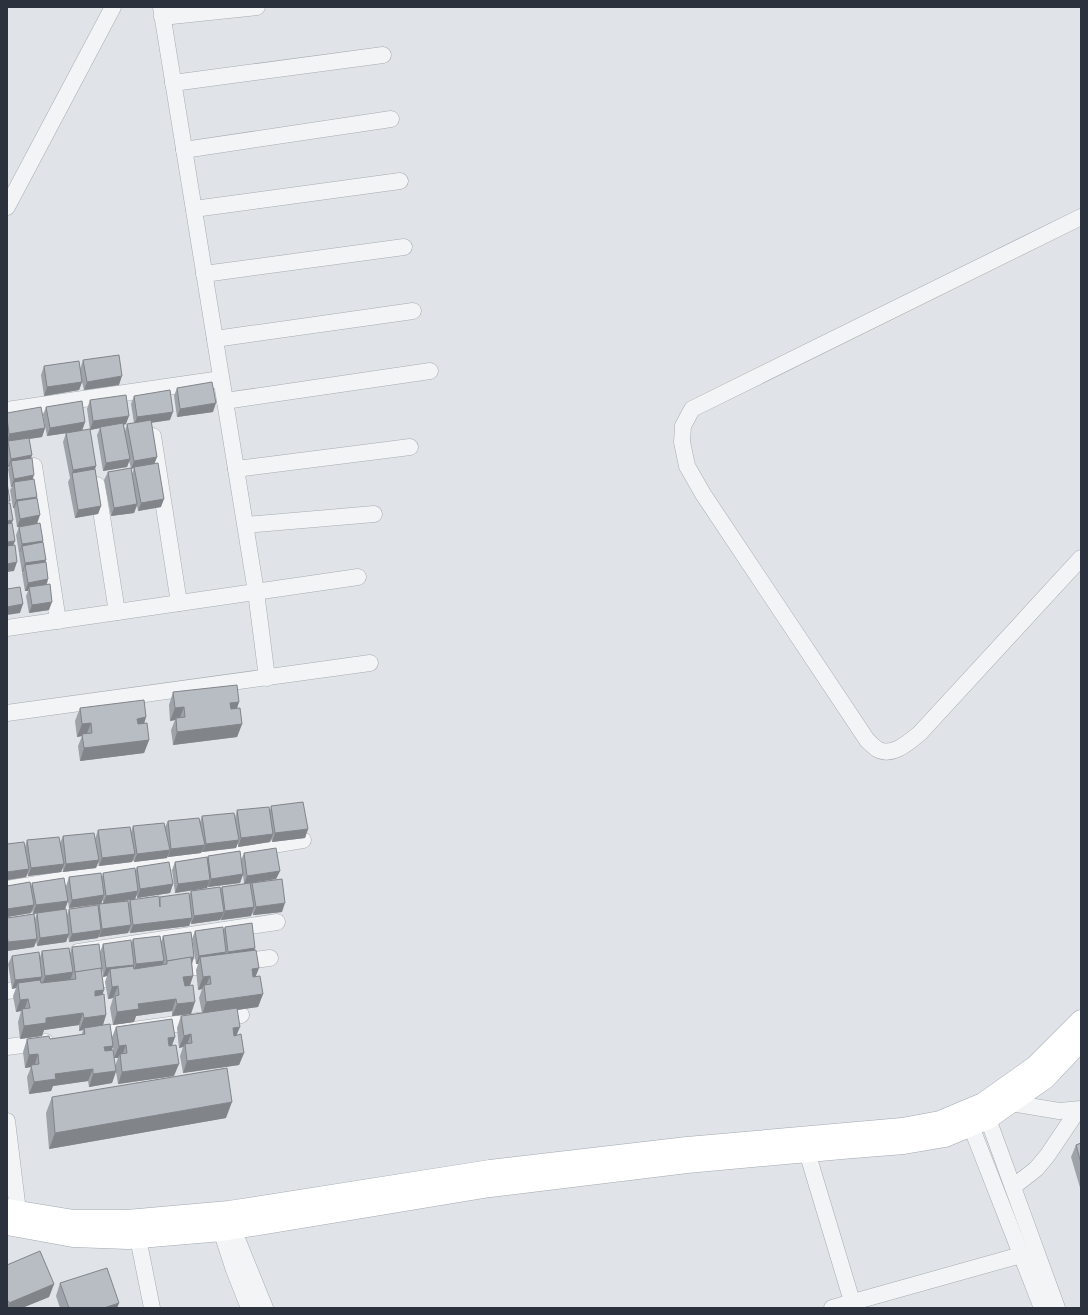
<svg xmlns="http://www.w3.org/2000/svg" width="1088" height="1315" font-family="'Exo 2',sans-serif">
  <rect width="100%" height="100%" fill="#e0e4e8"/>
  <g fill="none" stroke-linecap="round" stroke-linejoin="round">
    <g stroke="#a6abb1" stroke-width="17">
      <g id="minor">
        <polyline points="161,7 256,592 267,678"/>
        <polyline points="162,17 257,7"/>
        <polyline points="173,83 383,55"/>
        <polyline points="184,150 391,119"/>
        <polyline points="7,207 113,7"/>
        <polyline points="194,209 400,181"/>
        <path d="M1081,217l-389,192 -9,17 -1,16 5,24 16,28 164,246c3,3 6,6 10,9 15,9 32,-7 43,-16l161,-175"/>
        <polyline points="204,274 404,247"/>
        <polyline points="215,339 413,311"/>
        <polyline points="225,401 430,371"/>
        <polyline points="7,410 221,379"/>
        <polyline points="153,436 179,603"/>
        <polyline points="34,466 58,621"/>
        <polyline points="236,469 410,447"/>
        <polyline points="97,485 117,612"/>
        <polyline points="246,525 374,514"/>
        <polyline points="7,628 358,577"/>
        <polyline points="7,713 370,663"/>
        <polyline points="7,889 303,840"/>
        <polyline points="78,952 277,922"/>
        <polyline points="171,970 270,958"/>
        <polyline points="80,982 128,976"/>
        <polyline points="7,991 37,987"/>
        <polyline points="90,1036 241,1015"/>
        <polyline points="7,1047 46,1042"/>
        <polyline points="1010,1103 1059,1111 1081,1109"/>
        <polyline points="984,1108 1057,1308"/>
        <polyline points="967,1116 1042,1308"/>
        <polyline points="7,1121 18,1211"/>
        <polyline points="807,1152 854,1308"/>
        <polyline points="1013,1187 1036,1169 1047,1156 1078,1110"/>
        <polyline points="231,1218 233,1229 265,1308"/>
        <polyline points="218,1221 234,1270 249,1308"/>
        <polyline points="138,1238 152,1308"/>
        <polyline points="832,1308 1021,1255"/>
      </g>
    </g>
    <g stroke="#a1a9b2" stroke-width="21">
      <g id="major">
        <polyline points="7,1209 74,1220 127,1220 229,1211 490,1170 687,1147 902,1128 940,1121 983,1103 1035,1066 1081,1020"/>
        <polyline points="7,1225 73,1237 128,1239 222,1231 490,1187 687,1163 853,1148 904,1144 945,1137 988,1119 1045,1079 1081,1041"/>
      </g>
    </g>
    <use href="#minor" stroke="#f3f4f6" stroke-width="16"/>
    <use href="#major" stroke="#fff" stroke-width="20"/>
  </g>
  <g fill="#9ea3a9" fill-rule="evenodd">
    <polygon points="83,360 119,385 84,390 82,382 79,390 44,396 41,375 44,366 80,369"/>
    <polygon points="177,388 213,412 177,417 174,396"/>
    <path d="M134,396l36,24 -19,3 6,34 -3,6 7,44 -23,4 -1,-5 -3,7 -23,3 -7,-36 4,-8 23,-4 -2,-7 -2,6 -24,4 -6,-36 3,-7 -10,2 -3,-21 3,-9 36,24 -2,1 1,6 2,-7 7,-1 -3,-19zM134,468l-2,6 -1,-5z"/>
    <polygon points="46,407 85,422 82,430 96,466 95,469 101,506 98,514 75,518 68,482 70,478 63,442 66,433 71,432 47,436 43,415"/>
    <polygon points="7,413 45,428 42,437 29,439 32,455 31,458 33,479 37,497 37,524 42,542 46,560 45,562 48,579 47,584 49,610 29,613 26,596 28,591 25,591 22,573 23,572 22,572 19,554 20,552 19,553 16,535 19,527 17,527 14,508 13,508 10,490 12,487 11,487 8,469 9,467 8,467 7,463 7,444 8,442 7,442"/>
    <polygon points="173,692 239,702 237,708 242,724 237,737 173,745 171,730 175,720 170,721 169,705"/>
    <polygon points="80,708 146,717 144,724 149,740 144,753 80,761 78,746 82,736 77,737 75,721"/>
    <polygon points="271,806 308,829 305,838 272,842 271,839 270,842 238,847 238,843 236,848 202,852 202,851 201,853 168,857 168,855 167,858 134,862 133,860 132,862 99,866 98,862 96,868 63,872 63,868 61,872 28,876 27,873 26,877 7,880 7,844 25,847 27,840 60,843 63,836 95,839 98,830 131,832 133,826 165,827 168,821 200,822 202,816 235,818 237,810 270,810"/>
    <polygon points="244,853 280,871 276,879 255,882 282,912 253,915 252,912 251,916 221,920 221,918 220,920 191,924 191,921 189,926 130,933 129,930 128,933 99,937 99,936 98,938 69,942 68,936 66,942 37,946 36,941 34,947 7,951 7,918 35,919 37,913 67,915 69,909 98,906 99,904 103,904 103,900 101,904 69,908 66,888 68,901 65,909 33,914 32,910 31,913 7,917 7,886 31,886 32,883 66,886 69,877 102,877 103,873 135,871 137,867 173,884 170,893 137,898 137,895 135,899 127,901 128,904 130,900 159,899 160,897 189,896 191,891 220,889 222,887 244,884 243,875 240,883 208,887 208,885 207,888 175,893 172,870 175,862 207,858 208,856 241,860"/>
    <polygon points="225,927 255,948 255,950 256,977 263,994 258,1007 237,1010 237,1035 244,1053 239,1065 183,1073 180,1056 183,1047 179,1048 177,1028 181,1016 202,1013 199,998 202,989 198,990 196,970 198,964 196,964 192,939 195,931 223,930"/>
    <polygon points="163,936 194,957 192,964 193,976 190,985 191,1014 172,1016 172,1011 136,1016 134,1022 113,1025 110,1008 113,998 108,999 105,982 107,976 103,977 100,952 103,944 131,944 133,939 161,942"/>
    <path d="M72,947l29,25 3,18 -2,5 4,20 -3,10 9,12 4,-10 59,10 -3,9 2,30 -56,8 -2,-12 -4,11 -23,4 -1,-6 -35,5 -2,5 -22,3 -2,-17 4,-10 -6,1 -2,-16 4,-13h23l32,-4 1,-5 -4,1v-6l-35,5 -2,6 -22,3 -2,-17 3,-11 -5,1 -3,-16 3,-8 -4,1 -4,-25 4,-8 28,1 2,-6 28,2zM113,1047l1,11h4l-3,8 -3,-16z"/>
    <polygon points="52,1097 226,1118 49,1149 46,1113"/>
    <polygon points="1081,1143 1081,1191 1071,1157 1076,1145"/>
    <polygon points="7,1265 54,1284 49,1297 22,1308 7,1308"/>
    <polygon points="60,1283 119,1303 117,1308 60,1308 56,1296"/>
  </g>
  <g fill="#818489">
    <polygon points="122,376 119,385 84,390 87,382"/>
    <polygon points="82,382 79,390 44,396 47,387"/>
    <polygon points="216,403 213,412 177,417 180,409"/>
    <polygon points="173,412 170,420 134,425 137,417"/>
    <polygon points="129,416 126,424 100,428 100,427 100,428 90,430 93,421"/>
    <polygon points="85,422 82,431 47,436 50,428"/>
    <polygon points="45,428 42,437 8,442 8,441 7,442 9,434"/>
    <polygon points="32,455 28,464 11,461 9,467 8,467 11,459"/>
    <polygon points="157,457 154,465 134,467 134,468 131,469 134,461"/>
    <polygon points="130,459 127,467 103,471 106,463"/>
    <polygon points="96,466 93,474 72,474 73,470"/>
    <polygon points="34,475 31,484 14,482 12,487 11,487 14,479"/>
    <polygon points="37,497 34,505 17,501 14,508 13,508 16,500"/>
    <polygon points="164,499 161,507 138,511 141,503"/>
    <polygon points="137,504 134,513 111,516 114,508"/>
    <polygon points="101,506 98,514 75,518 78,510"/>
    <polygon points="40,515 37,524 17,527 20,519"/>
    <polygon points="13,520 10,529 7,529 7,521"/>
    <polygon points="15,541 12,549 7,550 7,542"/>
    <polygon points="43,541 40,549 22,546 20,552 19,553 22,544"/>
    <polygon points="46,560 43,569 25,565 23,572 22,572 25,563"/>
    <polygon points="17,562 14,571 7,572 7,564"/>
    <polygon points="48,579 45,588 29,587 28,591 25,591 28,583"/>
    <polygon points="52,602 49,610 29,613 32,605"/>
    <polygon points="23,604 20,613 7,615 7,607"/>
    <polygon points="239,702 235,714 226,715 230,703"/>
    <polygon points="184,707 179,720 176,718 175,720 170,721 175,708"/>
    <polygon points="146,717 142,730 132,731 137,719"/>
    <polygon points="91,723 86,736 82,734 82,736 77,737 82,724"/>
    <polygon points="242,724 237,737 173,745 177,732"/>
    <polygon points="149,740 144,753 80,761 84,748"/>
    <polygon points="308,829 305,838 272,842 275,833"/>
    <polygon points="273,834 270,842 238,847 241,838"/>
    <polygon points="239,840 236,848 202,852 206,844"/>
    <polygon points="205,845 201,853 168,857 171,849"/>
    <polygon points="170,850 167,858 134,862 137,854"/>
    <polygon points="135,854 132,862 99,866 102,858"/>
    <polygon points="99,860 96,868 63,872 66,864"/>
    <polygon points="64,864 61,872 28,876 31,868"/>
    <polygon points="29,869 26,877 7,880 7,872"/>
    <polygon points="280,871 276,879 244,884 247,876"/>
    <polygon points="243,874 240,883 208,887 211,879"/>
    <polygon points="210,880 207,888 175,893 178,884"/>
    <polygon points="173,884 170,893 137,898 140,889"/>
    <polygon points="138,891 135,899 103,904 106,896"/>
    <polygon points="104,895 101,904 69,908 72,900"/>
    <polygon points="68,901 65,909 33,914 36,905"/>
    <polygon points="285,903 282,912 253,915 256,907"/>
    <polygon points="34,905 31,913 7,917 7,909"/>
    <polygon points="254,907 251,916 221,920 225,911"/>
    <polygon points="224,912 220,920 191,924 194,916"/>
    <polygon points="192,918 189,926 130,933 133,925"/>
    <polygon points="131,925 128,933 99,937 102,929"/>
    <polygon points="101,930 98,938 69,942 72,934"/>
    <polygon points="69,934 66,942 37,946 40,938"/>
    <polygon points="37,939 34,947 7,951 7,946 8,942"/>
    <polygon points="255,948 252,956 225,960 228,952"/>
    <polygon points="226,952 223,960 200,957 198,964 196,964 199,956"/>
    <polygon points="194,957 191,966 167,964 167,961 164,969 163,969 167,961"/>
    <polygon points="164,961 161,969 133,973 136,964"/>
    <polygon points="134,965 131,973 110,969 107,976 103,977 106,968"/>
    <polygon points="259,968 254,981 252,969"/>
    <polygon points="73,972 70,981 42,985 45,976"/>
    <polygon points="193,976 189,988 179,990 183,977"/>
    <polygon points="210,976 205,988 204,985 202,989 198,990 203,977"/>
    <polygon points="42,977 39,985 18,983 16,988 12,989 15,980"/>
    <polygon points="118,986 113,998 108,999 112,987"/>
    <polygon points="104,990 99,1003 90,1004 95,991"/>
    <polygon points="263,994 258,1007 202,1015 206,1002"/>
    <polygon points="28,999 24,1011 22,1009 21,1011 16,1012 20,1000"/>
    <polygon points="176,999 172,1011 136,1016 134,1022 113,1025 117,1012 138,1004"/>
    <polygon points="195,1002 191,1014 172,1016 177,1004"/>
    <polygon points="83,1013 79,1025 44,1030 42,1036 20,1039 24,1026 46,1018"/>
    <polygon points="106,1015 102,1028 84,1028 83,1030 79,1031 84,1018"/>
    <polygon points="240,1027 235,1039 233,1028"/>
    <polygon points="191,1034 186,1047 185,1044 183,1047 179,1048 184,1036"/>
    <polygon points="175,1037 170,1050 168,1038"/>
    <polygon points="126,1045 121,1058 120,1054 118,1058 114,1058 119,1046"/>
    <polygon points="113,1046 109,1058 100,1059 104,1047"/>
    <polygon points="244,1053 239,1065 183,1073 187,1061"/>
    <polygon points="38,1054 34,1067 31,1065 31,1067 25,1068 29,1055"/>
    <polygon points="179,1064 174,1076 118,1084 122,1072"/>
    <polygon points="93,1069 88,1081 53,1086 51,1091 29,1094 34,1082 55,1074"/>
    <polygon points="116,1071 112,1083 89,1087 93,1074"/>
    <polygon points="232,1102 226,1118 49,1149 55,1133"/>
    <polygon points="54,1284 49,1297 22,1308 7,1308 9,1303"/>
    <polygon points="119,1303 117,1308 104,1308"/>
  </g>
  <g fill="#b8bdc4" stroke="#818489">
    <polygon points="119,355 122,376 87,382 83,360"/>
    <polygon points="79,361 82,382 47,387 44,366"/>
    <polygon points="212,382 216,403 180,409 177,388"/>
    <polygon points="170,390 173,412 137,417 134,396"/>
    <polygon points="126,395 129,416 93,421 90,400"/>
    <polygon points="82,401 85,422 50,428 46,407"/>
    <polygon points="41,407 45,428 9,434 7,418 7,413"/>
    <polygon points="151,420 157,457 134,461 127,424"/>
    <polygon points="123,423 130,459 106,463 100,427"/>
    <polygon points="90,429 96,466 73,470 66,433"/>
    <polygon points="29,438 32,455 11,459 8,441"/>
    <polygon points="32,458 34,475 14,479 11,461"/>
    <polygon points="158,463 164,499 141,503 134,467"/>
    <polygon points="131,468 137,504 114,508 108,472"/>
    <polygon points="95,469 101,506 78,510 72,473"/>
    <polygon points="34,479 37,497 16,500 14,482"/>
    <polygon points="7,483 10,501 7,501"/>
    <polygon points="37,498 40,515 20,519 17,501"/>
    <polygon points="7,503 10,503 13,520 7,521"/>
    <polygon points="12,523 15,541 7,542 7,524"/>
    <polygon points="40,523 43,541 22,544 19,527"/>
    <polygon points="43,542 46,560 25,563 22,546"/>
    <polygon points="15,545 17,562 7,564 7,546"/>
    <polygon points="46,562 48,579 28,583 25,565"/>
    <polygon points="50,584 52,602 32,605 29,587"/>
    <polygon points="20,587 23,604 7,607 7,589"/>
    <polygon points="237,685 239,702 230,703 231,709 240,708 242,724 177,732 176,718 185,717 184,707 175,708 173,692"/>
    <polygon points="144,700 146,717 137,719 138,724 147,723 149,740 84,748 82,734 92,733 91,723 82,724 80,708"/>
    <polygon points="303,802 308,829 275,833 271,806"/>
    <polygon points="269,807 273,834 241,838 237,810"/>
    <polygon points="234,813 239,840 206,844 202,816"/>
    <polygon points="199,818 205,845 171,849 168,821"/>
    <polygon points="164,823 170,850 137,854 133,826"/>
    <polygon points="130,827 135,854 102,858 98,830"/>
    <polygon points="94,833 99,860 66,864 63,836"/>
    <polygon points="59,837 64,864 31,868 27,840"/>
    <polygon points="24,842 29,869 7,872 7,844"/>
    <polygon points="276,848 280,871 247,876 244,853"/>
    <polygon points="240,851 243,874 211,879 208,856"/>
    <polygon points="207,857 210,880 178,884 175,862"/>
    <polygon points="169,862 173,884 140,889 137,867"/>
    <polygon points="135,868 138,891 106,896 103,873"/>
    <polygon points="101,873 104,895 72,900 69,877"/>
    <polygon points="64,878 68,901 36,905 32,883"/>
    <polygon points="282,879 285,903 256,907 252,883"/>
    <polygon points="30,882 34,905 7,909 7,886"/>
    <polygon points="250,883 254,907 225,911 222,887"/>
    <polygon points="220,887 224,912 194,916 191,891"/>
    <polygon points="189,893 192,918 133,925 130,900 159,896 160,907 160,897"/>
    <polygon points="128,901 131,925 102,929 99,904"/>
    <polygon points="98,905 101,930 72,934 69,909"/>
    <polygon points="66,909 69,934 40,938 37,913"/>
    <polygon points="34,914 37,939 8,942 7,934 7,918"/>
    <polygon points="252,923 255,948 228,952 225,927"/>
    <polygon points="223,927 226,952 199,956 195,931"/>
    <polygon points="191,932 194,957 167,961 163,936"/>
    <polygon points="160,936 164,961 136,964 133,939"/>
    <polygon points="131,940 134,965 106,968 103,944"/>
    <polygon points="99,944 102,969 75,972 72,947"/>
    <polygon points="69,948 73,972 45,976 42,951"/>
    <polygon points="256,950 259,968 252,969 253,977 260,976 263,994 206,1002 204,985 211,984 210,976 203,977 200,957"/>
    <polygon points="39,952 42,977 15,980 12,956"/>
    <polygon points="191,957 193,976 183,977 185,986 193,985 195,1002 177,1004 176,999 138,1004 139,1009 117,1012 115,996 119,995 118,986 112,987 110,969 133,966 134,969 167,964 167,961"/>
    <polygon points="101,968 104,990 95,991 95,996 104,994 106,1015 84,1018 83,1013 46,1018 46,1023 24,1026 22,1009 30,1008 28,999 20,1000 18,983 40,980 41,983 76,979 75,972"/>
    <polygon points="237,1008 240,1027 233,1028 234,1036 241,1034 244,1053 187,1061 185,1044 192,1043 191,1034 184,1036 181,1016"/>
    <polygon points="172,1019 175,1037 168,1038 169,1046 176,1045 179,1064 122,1072 120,1054 127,1053 126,1045 119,1046 116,1027"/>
    <polygon points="110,1024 113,1046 104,1047 105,1051 113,1050 116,1071 93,1074 93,1069 55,1074 56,1079 34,1082 31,1065 39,1064 38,1054 29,1055 27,1039 49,1036 50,1039 85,1034 84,1028"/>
    <polygon points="227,1068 232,1102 55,1133 52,1097"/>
    <polygon points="1081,1143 1081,1163 1076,1145"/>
    <polygon points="40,1251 54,1284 9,1303 7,1299 7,1265"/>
    <polygon points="107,1268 119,1303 104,1308 69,1308 60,1283"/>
  </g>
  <rect width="1088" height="1315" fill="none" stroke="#2b323d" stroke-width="16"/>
</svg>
